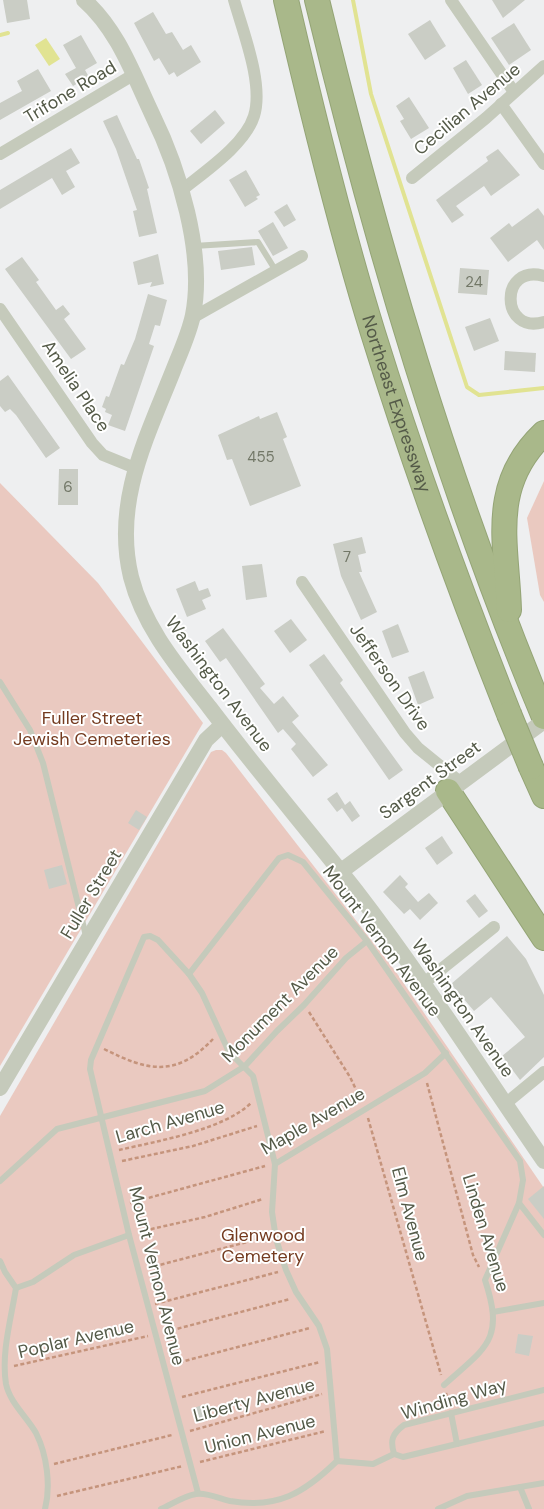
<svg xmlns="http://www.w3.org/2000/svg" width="544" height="1509" font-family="'DM Sans',sans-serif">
  <rect width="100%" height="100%" fill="#eeeff0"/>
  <g fill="#eac9c0">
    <polygon points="544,481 544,602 540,595 527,518"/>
    <polygon points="0,483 98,583 203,723 0,1066"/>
    <polygon points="216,750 222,750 226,753 396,972 544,1188 544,1509 0,1509 0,1116 211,752"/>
  </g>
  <polygon fill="#e1e392" points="46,38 60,59 49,66 35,45"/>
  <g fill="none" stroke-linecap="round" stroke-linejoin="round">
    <g stroke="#e1e392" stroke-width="4">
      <polyline points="353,0 371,94 467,387 479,395 544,388"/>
      <polyline points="0,35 8,33"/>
    </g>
  </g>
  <g fill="#cacdc5">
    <polygon points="3,0 27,0 30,19 7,23"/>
    <polygon points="492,0 525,0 503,18"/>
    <polygon points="153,12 166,34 172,32 183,50 191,45 201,62 177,77 174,72 169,75 159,58 154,61 134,23"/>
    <polygon points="430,20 446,46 425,60 408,34"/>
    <polygon points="514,23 531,50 509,65 491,38"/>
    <polygon points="81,35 97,63 85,70 89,77 73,86 65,74 76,68 63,45"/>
    <polygon points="466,60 482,85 468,94 453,68"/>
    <polygon points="38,69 51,91 0,120 0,103 22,91 17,81"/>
    <polygon points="409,97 429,128 411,139 400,121 404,119 396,106"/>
    <polygon points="215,110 225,123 201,144 190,131"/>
    <polygon points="117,115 137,159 139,159 149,188 147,189 157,233 139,237 133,211 137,210 116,149 103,121"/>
    <polygon points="71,148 80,163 66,171 75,187 62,195 52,178 0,209 0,190"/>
    <polygon points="498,149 520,175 491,196 484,186 456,206 464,215 452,223 436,200 488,161 486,157"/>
    <polygon points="246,170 260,195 256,197 258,199 245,207 229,180"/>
    <polygon points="287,204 296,220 284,227 274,212"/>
    <polygon points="538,208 544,216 544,250 537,240 508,262 490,238 509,223 512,227"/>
    <polygon points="273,222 288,248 273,256 258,231"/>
    <polygon points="252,247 255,265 221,270 218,251"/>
    <polygon points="158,254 164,284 150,287 152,282 138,285 133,262"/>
    <polygon points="22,257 39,280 36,282 56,310 63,305 70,314 64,319 86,349 71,359 5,269"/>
    <polygon points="460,268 489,270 487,295 458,293"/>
    <polygon points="148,294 167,300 160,326 155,325 149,344 154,346 125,431 108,425 112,415 105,412 106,409 102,407 106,396 109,397 121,364 124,365 135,339"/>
    <polygon points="490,318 499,341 474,351 465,327"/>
    <polygon points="505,351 536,353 535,372 504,370"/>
    <polygon points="8,375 60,448 46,458 16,415 10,409 5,412 0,406 0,381"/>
    <polygon points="277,412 287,437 283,439 301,486 250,506 232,459 227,460 218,435 259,416 260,419"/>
    <polygon points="59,469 78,469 78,505 58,505"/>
    <polygon points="362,537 366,553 358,555 362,572 359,572 377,612 361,620 341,576 333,544"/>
    <polygon points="262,564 267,597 246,600 242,566"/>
    <polygon points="195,581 199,591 208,588 211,596 202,600 206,609 187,617 176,589"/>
    <polygon points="291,619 307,640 290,653 274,631"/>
    <polygon points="398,624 409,652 392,658 382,631"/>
    <polygon points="223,628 265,684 260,688 274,704 283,696 299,716 292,722 328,765 313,777 291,749 296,744 283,729 278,733 226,658 220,662 205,641"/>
    <polygon points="324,654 343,680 340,683 403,770 389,780 309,665"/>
    <polygon points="424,671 434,698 418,705 408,677"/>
    <polygon points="337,792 345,805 350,801 360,816 352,822 342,808 337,812 327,799"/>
    <polygon points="136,810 147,817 139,830 128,823"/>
    <polygon points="442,836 453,853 437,865 425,848"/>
    <polygon points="62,865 67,884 49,889 44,870"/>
    <polygon points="400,875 408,884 405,887 418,902 429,893 438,903 420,920 410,909 404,914 383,892"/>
    <polygon points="475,894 488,911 479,918 466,901"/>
    <polygon points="507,936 526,959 544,995 544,1057 520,1080 502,1056 525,1037 491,997 474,1011 451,984"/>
    <polygon points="544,1186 544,1219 528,1199"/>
    <polygon points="518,1334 533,1336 529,1356 515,1353"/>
    <polygon points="205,1404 210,1417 197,1422 191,1409"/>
  </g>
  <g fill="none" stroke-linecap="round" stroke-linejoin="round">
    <g stroke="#94a476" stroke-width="26">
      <g id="motorway">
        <path id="s1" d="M286,0c26,112 53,223 87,333 40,129 86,255 136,381"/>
        <path d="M317,0c59,244 130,485 227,717"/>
        <path d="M509,610c-2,-66 -21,-124 35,-177"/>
        <polyline points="531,767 544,796"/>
        <polyline points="448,791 544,938"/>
      </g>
    </g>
    <g stroke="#c5947c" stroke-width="2.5" stroke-dasharray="4 2.5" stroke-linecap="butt">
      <polyline points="309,1012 350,1077 362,1102"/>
      <path d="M104,1049c44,22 72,29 109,-10"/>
      <polyline points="427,1083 473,1255 479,1267"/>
      <polyline points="368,1118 441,1375"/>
      <path d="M119,1150c39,-9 104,-20 132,-47"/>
      <polyline points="122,1161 193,1146 257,1126"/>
      <polyline points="130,1203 265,1166"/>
      <polyline points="138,1232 205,1217 263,1199"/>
      <polyline points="148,1268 266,1237"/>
      <polyline points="155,1304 278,1272"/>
      <polyline points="165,1332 290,1299"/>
      <polyline points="173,1364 310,1328"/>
      <polyline points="14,1366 148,1336"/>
      <polyline points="446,1393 449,1404"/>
      <polyline points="182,1397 320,1362"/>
      <polyline points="190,1431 322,1394"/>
      <polyline points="200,1462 326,1431"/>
      <polyline points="54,1464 172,1435"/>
      <polyline points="57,1496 183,1466"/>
    </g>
    <g stroke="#c5cabb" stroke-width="6">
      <polyline points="194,246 258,242 276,271"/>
      <polyline points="0,682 30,730 43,763 86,936"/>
      <path d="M189,974l90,-116 9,-3 15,7 64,79 153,220 3,19 -4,23 -34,77c20,61 1,67 -41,105"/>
      <polyline points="275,1164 425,1073 446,1053"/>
      <polyline points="0,1181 57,1129 205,1091 245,1066 277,1031 304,1005 346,958 367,941"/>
      <polyline points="519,1203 544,1235"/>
      <path d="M0,1261l5,11 11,16c-5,31 -15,65 -10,96 4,19 21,33 30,49 11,22 15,53 9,76"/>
      <polyline points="16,1288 33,1282 74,1255 129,1235"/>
      <polyline points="493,1312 544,1303"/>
      <polyline points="451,1413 457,1444"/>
      <path d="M394,1454c-4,-14 -2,-20 10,-29l140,-35"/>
      <polyline points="520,1487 529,1509"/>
      <polyline points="198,1493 129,1235 90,1069 91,1060 144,937 150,936 158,940 189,974 202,993 229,1052 253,1076 275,1164 272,1212 276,1239 286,1270 296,1292 319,1326 327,1349 337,1461"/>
      <path d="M161,1509c11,-5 23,-13 35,-15 10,-2 25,5 34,7 48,8 74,-8 107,-40l36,3 21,-10 9,3 141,-34"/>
      <polyline points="438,1509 467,1496 544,1483"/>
    </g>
    <g stroke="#c5cabb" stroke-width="12">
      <polyline points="451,0 514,92"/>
      <polyline points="501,104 544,164"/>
      <polyline points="0,154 133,75"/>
      <polyline points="412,178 486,118 544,66"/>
      <path d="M182,190c22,-18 63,-45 72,-74 10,-32 -11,-84 -20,-116"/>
      <path d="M544,276c-45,-13 -44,59 0,46"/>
      <polyline points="0,309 92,443 103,455 135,468"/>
      <polyline points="192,318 302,256"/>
      <polyline points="302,582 405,733 418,748 460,782"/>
      <polyline points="424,983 494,927"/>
      <polyline points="505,1104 544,1072"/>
    </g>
    <g stroke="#c5cabb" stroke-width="16">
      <path d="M84,0c34,30 49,74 68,114 27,55 53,139 41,201 -4,19 -13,38 -20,56 -27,68 -60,132 -42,206 13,51 48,91 79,131 47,62 98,122 146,183 67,87 126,180 188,270"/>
      <polyline points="340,872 544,721"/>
      <polyline points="0,1088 206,740 222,725"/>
    </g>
    <use href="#motorway" stroke="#a9b88a" stroke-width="24"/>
    <g stroke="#94a476" stroke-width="26" stroke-linecap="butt">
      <polyline id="motorway-bridge" points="509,714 531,767"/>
    </g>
    <use href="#motorway-bridge" stroke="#a9b88a" stroke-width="24"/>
  </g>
  <g text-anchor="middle" stroke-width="4" stroke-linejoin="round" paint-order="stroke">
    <g font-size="15" fill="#727767">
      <text x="474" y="287">24</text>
      <text x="261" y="462">455</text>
      <text x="68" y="492">6</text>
      <text x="347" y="562">7</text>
    </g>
    <g font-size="18" fill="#545a48" stroke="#fff">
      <text transform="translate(70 92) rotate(-31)" y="6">Trifone Road</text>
      <text transform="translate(467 109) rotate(-40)" y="6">Cecilian Avenue</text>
      <text transform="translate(76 386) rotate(56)" y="6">Amelia Place</text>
      <text dy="6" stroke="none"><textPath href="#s1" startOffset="419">Northeast Expressway</textPath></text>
      <text transform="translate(390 677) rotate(55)" y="6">Jefferson Drive</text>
      <text transform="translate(219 684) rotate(53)" y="6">Washington Avenue</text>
      <text transform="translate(430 780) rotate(-36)" y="6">Sargent Street</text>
      <text transform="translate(91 894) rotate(-59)" y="6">Fuller Street</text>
      <text transform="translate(382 941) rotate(53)" y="6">Mount Vernon Avenue</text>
      <text transform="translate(280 1004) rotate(-45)" y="6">Monument Avenue</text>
      <text transform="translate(463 1008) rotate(55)" y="6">Washington Avenue</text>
      <text transform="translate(313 1121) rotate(-30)" y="6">Maple Avenue</text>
      <text transform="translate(170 1122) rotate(-16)" y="6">Larch Avenue</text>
      <text transform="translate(410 1214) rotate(75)" y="6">Elm Avenue</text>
      <text transform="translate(486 1233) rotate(73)" y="6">Linden Avenue</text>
      <text transform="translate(157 1276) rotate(76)" y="6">Mount Vernon Avenue</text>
      <text transform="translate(76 1339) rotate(-13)" y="6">Poplar Avenue</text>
      <text transform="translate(454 1399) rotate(-16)" y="6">Winding Way</text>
      <text transform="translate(254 1400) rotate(-15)" y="6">Liberty Avenue</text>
      <text transform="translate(260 1434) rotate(-14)" y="6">Union Avenue</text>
    </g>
    <g font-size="18" fill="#743b20" stroke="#fff">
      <text x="92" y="724">Fuller Street<tspan x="92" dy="21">Jewish Cemeteries</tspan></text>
      <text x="263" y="1241">Glenwood<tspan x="263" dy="21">Cemetery</tspan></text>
    </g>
  </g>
</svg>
